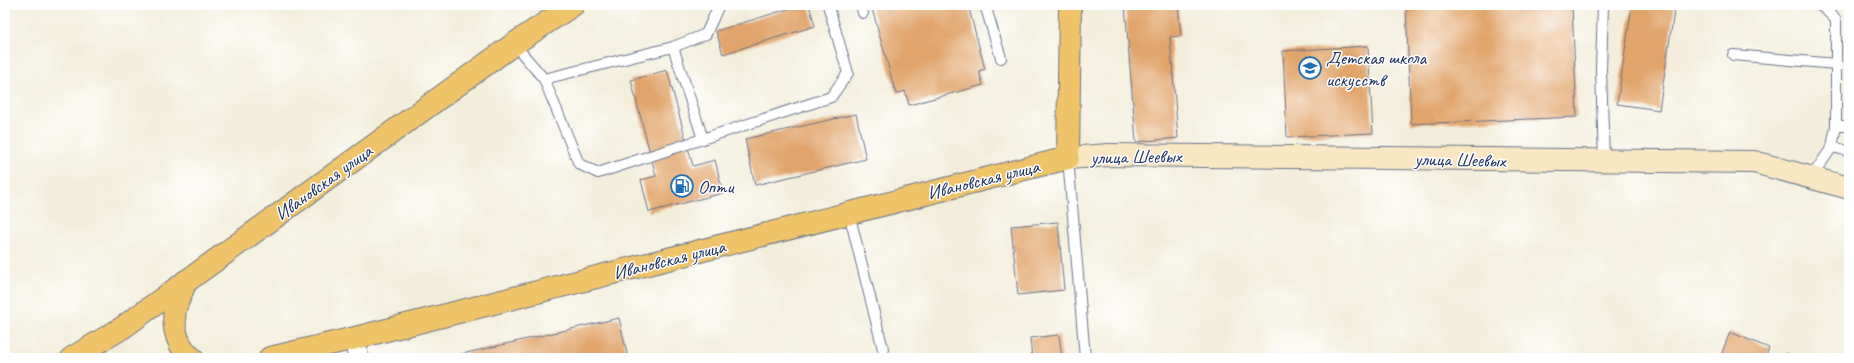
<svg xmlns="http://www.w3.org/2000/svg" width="1854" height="363" font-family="Caveat,sans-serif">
  <rect width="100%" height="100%" fill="#fff"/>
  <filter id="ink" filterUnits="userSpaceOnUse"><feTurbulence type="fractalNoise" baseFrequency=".025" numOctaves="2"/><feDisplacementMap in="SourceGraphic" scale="8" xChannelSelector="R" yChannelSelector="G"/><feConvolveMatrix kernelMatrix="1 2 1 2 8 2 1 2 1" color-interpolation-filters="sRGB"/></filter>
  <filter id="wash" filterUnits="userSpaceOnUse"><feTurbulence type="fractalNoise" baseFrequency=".012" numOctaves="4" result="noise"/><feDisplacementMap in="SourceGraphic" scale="16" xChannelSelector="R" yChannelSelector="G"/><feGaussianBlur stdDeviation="0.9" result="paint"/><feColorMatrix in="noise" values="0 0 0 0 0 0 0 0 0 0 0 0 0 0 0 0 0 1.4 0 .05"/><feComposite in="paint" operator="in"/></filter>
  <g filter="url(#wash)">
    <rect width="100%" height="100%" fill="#f3eedb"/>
    <g id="blocks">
      <g fill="#e1a46a">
        <polygon points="801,5 809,5 815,26 723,54 716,31"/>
        <polygon points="871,5 968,5 985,69 979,71 983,85 909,105 905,91 896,94"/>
        <polygon points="1125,5 1178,5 1181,36 1170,37 1178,138 1136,142"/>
        <polygon points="1406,5 1572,5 1577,117 1411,124"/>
        <polygon points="1632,5 1675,5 1659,110 1617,104"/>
        <polygon points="1368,46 1373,133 1287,137 1283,51"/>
        <polygon points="667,70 693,166 715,160 723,193 649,212 641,180 656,176 631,80"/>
        <polygon points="856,114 866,159 755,185 745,139"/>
        <polygon points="1058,222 1064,290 1018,295 1011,226"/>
        <polygon points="619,318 628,358 453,358 453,356"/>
        <polygon points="1730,332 1769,348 1765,358 1720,358"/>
        <polygon points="1059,335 1062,358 1032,358 1030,338"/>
        <polygon points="1786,353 1799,358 1784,358"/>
      </g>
    </g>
  </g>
  <g filter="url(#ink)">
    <use href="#blocks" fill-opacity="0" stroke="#67728a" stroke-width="1"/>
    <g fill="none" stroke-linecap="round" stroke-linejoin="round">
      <g stroke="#67728a" stroke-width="12">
        <g id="lane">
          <polyline points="861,5 863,13"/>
          <polyline points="985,5 1001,58"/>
          <polyline points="1603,5 1601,70 1604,160"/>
          <polyline points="514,44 544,79 673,47 706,34 719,5"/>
          <polyline points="673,47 703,139"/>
          <polyline points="1733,55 1836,64"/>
          <polyline points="544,79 579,164 598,173 831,97 848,73 828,5"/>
          <polyline points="1836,126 1849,126"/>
          <polyline points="1832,147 1849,151"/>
          <polyline points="1068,158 1085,358"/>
          <polyline points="1811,178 1832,147 1836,126 1836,20 1821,5 1817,5"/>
          <polyline points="849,213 883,349"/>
        </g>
      </g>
      <g stroke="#67728a" stroke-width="22">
        <polyline id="street" points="355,338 358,358"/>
      </g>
      <g stroke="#67728a" stroke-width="24">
        <polyline id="secondary" points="1068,158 1109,155 1754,162 1849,188"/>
      </g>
      <g stroke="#67728a" stroke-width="24">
        <g id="primary">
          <path d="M186,281c-3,9 -9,20 -11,29 -3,17 3,38 17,48"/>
          <polyline points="72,358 122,328 514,44 573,5"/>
          <polyline points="270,358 355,338 1068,158 1070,5"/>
        </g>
      </g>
      <use href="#lane" stroke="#fff" stroke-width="10"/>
      <use href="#street" stroke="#fff" stroke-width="20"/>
      <use href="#secondary" stroke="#f9e7c3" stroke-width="22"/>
      <use href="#primary" stroke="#efc469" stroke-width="22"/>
    </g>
  </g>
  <defs>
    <g id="school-ring" transform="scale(1.15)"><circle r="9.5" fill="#fff" stroke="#1f6fb2" stroke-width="1.5"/><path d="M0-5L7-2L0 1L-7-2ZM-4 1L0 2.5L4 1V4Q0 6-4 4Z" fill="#1f6fb2"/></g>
    <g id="fuel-ring" transform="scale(1.15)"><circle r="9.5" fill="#fff" stroke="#1f6fb2" stroke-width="1.5"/><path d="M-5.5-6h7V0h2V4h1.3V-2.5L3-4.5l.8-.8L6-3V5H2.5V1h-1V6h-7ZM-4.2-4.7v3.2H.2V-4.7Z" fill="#1f6fb2"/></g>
  </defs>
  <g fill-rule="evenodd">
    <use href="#school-ring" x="1310" y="68"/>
    <use href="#fuel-ring" x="682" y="186"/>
  </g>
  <g text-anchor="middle" stroke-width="3" stroke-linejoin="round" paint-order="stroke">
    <g font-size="19" fill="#1b2f5e" stroke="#fff" text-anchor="start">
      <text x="1326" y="64">Детская школа<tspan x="1326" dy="22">искусств</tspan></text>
      <text x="698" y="193">Опти</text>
    </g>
    <g font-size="19" fill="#1b2f5e" stroke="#fff">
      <text transform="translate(1136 156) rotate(-1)" y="7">улица Шеевых</text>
      <text transform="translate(1460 159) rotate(1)" y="7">улица Шеевых</text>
      <text transform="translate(983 179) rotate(-14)" y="7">Ивановская улица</text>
      <text transform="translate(323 182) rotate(-36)" y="7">Ивановская улица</text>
      <text transform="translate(669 259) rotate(-14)" y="7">Ивановская улица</text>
    </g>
  </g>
  <rect width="1854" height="363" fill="none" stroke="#fff" stroke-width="20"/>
</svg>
